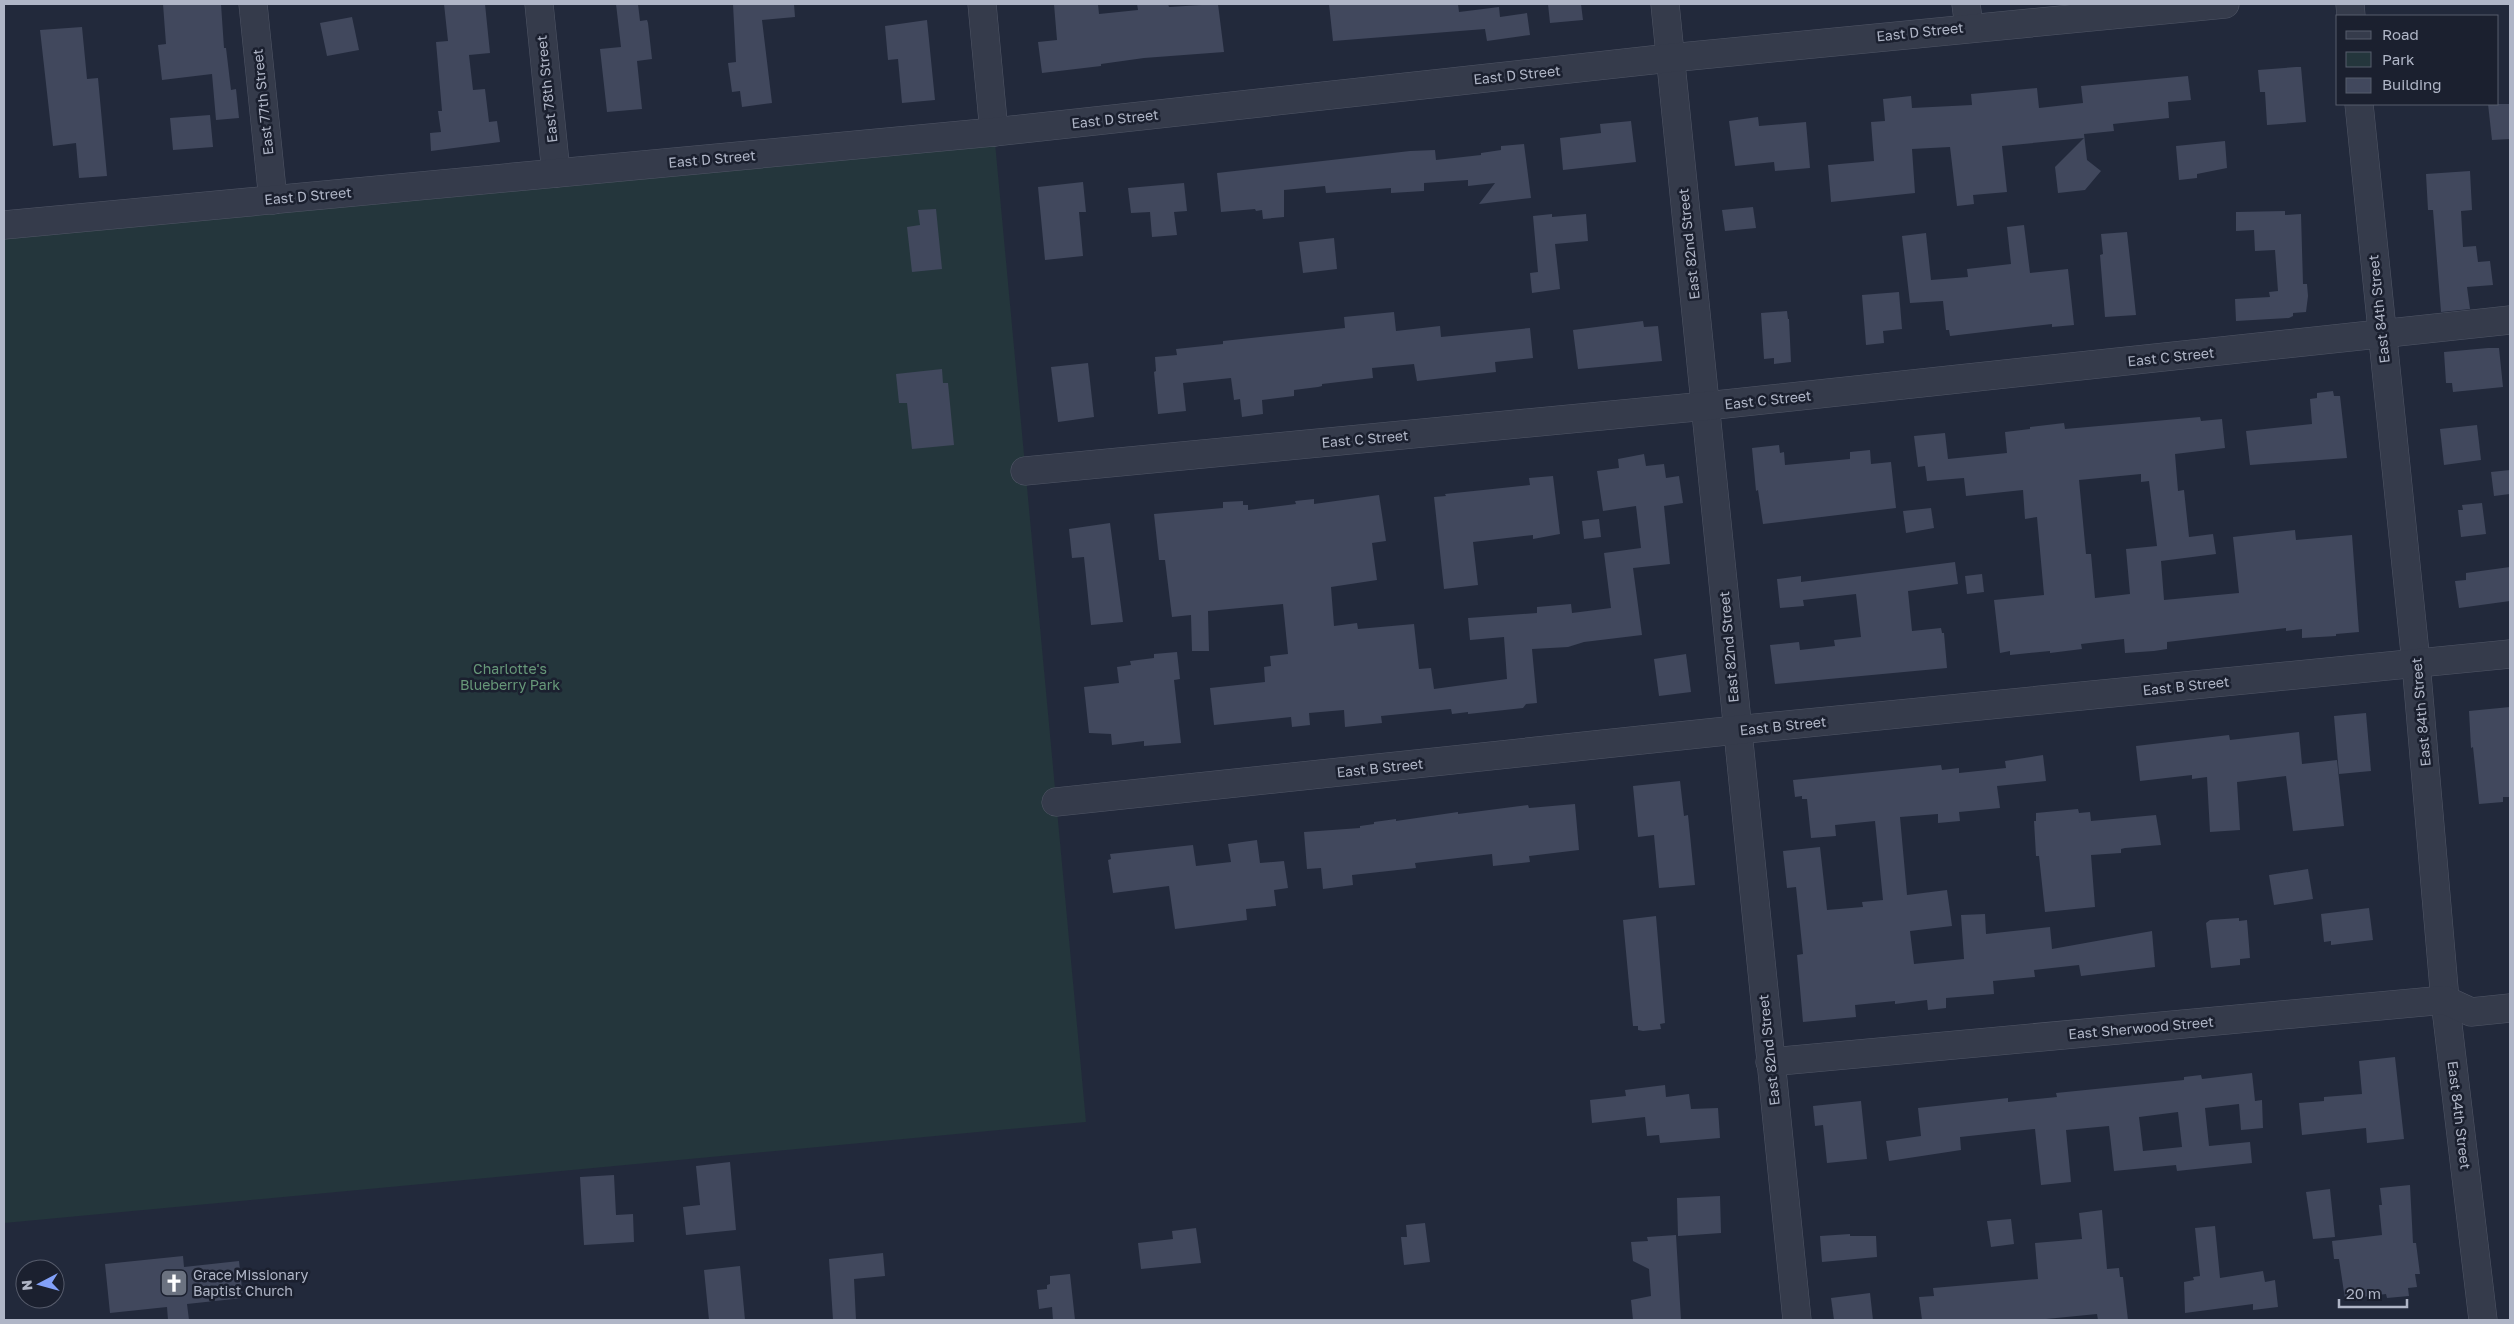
<svg xmlns="http://www.w3.org/2000/svg" width="2514" height="1324" font-family="'Golos Text',sans-serif">
  <rect width="100%" height="100%" fill="#22293b"/>
  <polygon fill="#24363c" points="994,132 1086,1122 4,1223 4,225"/>
  <g fill="#41485d" fill-rule="evenodd">
    <polygon points="163,4 221,4 224,48 226,48 231,90 236,89 239,118 216,120 212,74 162,80 158,45 166,44"/>
    <polygon points="444,4 485,4 490,53 469,55 473,90 485,89 489,122 497,121 500,142 431,151 430,133 441,132 438,111 442,111 436,42 448,41"/>
    <polygon points="616,4 638,4 640,21 647,20 648,23 652,59 637,61 642,109 607,112 600,49 621,47"/>
    <polygon points="733,4 794,4 795,17 762,20 772,103 742,107 740,91 732,92 728,63 736,62"/>
    <polygon points="1054,4 1098,4 1099,14 1138,10 1137,4 1168,4 1169,7 1218,4 1224,52 1144,58 1101,64 1101,66 1042,73 1038,42 1057,40"/>
    <polygon points="1329,4 1458,4 1459,12 1499,7 1500,17 1527,13 1530,35 1487,41 1485,29 1333,41"/>
    <polygon points="1548,4 1581,4 1583,20 1550,23"/>
    <polygon points="352,17 359,50 327,56 320,23"/>
    <polygon points="927,20 935,100 902,103 898,59 888,60 885,26"/>
    <polygon points="82,27 87,79 98,78 107,176 79,178 76,143 53,146 40,30"/>
    <polygon points="2296,67 2301,67 2306,122 2267,125 2265,92 2260,92 2258,70"/>
    <polygon points="2188,76 2191,100 2168,102 2169,118 2113,124 2114,131 2084,134 2087,160 2101,171 2085,190 2058,193 2055,167 2084,138 2002,146 2007,192 1973,195 1974,204 1957,206 1950,147 1912,149 1915,193 1831,202 1828,165 1874,161 1871,122 1885,121 1883,99 1911,96 1912,108 1972,105 1971,94 2037,88 2039,108 2083,103 2081,86"/>
    <polygon points="2488,104 2510,104 2510,139 2492,140"/>
    <polygon points="210,115 213,147 173,150 170,118"/>
    <polygon points="1758,117 1759,126 1806,122 1810,168 1775,171 1774,162 1735,166 1729,121"/>
    <polygon points="1631,121 1636,162 1563,170 1560,138 1601,133 1600,124"/>
    <polygon points="2225,141 2227,168 2197,174 2197,178 2179,180 2176,146"/>
    <polygon points="1524,144 1531,198 1479,204 1495,183 1468,186 1468,180 1424,183 1424,191 1391,193 1391,188 1326,193 1325,186 1284,190 1284,217 1263,219 1262,210 1256,211 1255,209 1221,212 1217,173 1410,151 1435,150 1436,160 1481,155 1481,153 1501,150 1501,146"/>
    <polygon points="2470,171 2472,210 2461,211 2463,247 2476,246 2478,262 2490,261 2493,285 2467,287 2470,309 2441,312 2433,210 2428,210 2426,174"/>
    <polygon points="1083,182 1086,212 1079,212 1083,256 1045,260 1038,187"/>
    <polygon points="1184,183 1187,211 1174,212 1177,235 1152,237 1150,212 1131,213 1128,188"/>
    <polygon points="1753,207 1756,228 1725,231 1722,210"/>
    <polygon points="936,209 942,269 912,272 907,227 920,225 918,210"/>
    <polygon points="2285,211 2285,215 2301,214 2303,284 2307,284 2308,296 2306,312 2293,313 2293,316 2289,318 2236,321 2235,299 2270,297 2269,292 2278,291 2275,250 2255,251 2254,230 2236,231 2236,212"/>
    <polygon points="1552,214 1552,217 1586,214 1588,241 1555,244 1560,289 1532,293 1530,273 1538,272 1533,216"/>
    <polygon points="2024,225 2030,273 2068,269 2074,325 2052,327 2052,324 1950,336 1949,330 1946,330 1943,301 1910,303 1902,236 1926,233 1931,280 1968,277 1967,269 2011,264 2007,227"/>
    <polygon points="2127,232 2136,315 2105,317 2100,255 2103,254 2101,234"/>
    <polygon points="1334,238 1337,269 1303,273 1299,242"/>
    <polygon points="1899,292 1902,329 1883,331 1884,343 1866,345 1862,295"/>
    <polygon points="1787,311 1788,319 1789,319 1791,362 1774,364 1774,358 1764,359 1761,313"/>
    <polygon points="1394,312 1396,331 1440,326 1441,337 1530,328 1533,358 1495,362 1496,372 1417,381 1414,364 1372,368 1373,378 1322,384 1322,386 1318,387 1294,390 1294,396 1262,400 1263,414 1242,417 1240,399 1234,400 1231,378 1183,383 1186,411 1158,414 1154,372 1156,371 1155,357 1177,355 1176,349 1223,344 1223,341 1345,328 1344,317"/>
    <polygon points="1643,321 1644,327 1658,326 1662,361 1578,369 1573,330"/>
    <polygon points="2488,348 2499,348 2503,387 2453,392 2452,383 2446,383 2444,352"/>
    <polygon points="1088,363 1094,417 1058,422 1051,367"/>
    <polygon points="942,369 943,383 948,383 954,445 912,449 907,403 899,403 896,374"/>
    <polygon points="2333,391 2334,396 2340,396 2347,458 2250,465 2246,431 2312,424 2310,399 2317,398 2317,393"/>
    <path d="M2200,417l1,4 21,-2 3,29 -50,6 3,37 6,-1 5,47 24,-3 3,20 -55,7 3,39 75,-7 -6,-56 62,-7 1,10 56,-5 7,97 -23,2v2l-34,2v-9l-16,2v-3l-119,14v7l-13,2 -29,2 -1,-14 -43,5 1,5 -32,4v-2l-40,4v-4l-10,2 -6,-53 50,-5 -7,-78 -12,2 -2,-29 -57,6 -2,-18 -37,3 -2,-15 -7,1 -4,-31 31,-3 3,26 59,-6 -2,-21 25,-3v-2l34,-4 1,6zM2141,474v8l8,-1 8,65 -31,3 4,45 -35,4 -4,-44h-5l-7,-74z"/>
    <polygon points="2477,425 2481,460 2444,465 2440,429"/>
    <polygon points="1779,445 1780,453 1784,452 1785,465 1850,459 1850,452 1870,450 1871,464 1891,462 1896,508 1763,524 1758,490 1756,491 1752,448"/>
    <polygon points="1644,454 1646,466 1664,464 1666,478 1679,476 1683,503 1664,506 1670,564 1633,568 1642,635 1584,642 1568,647 1532,649 1537,703 1526,704 1523,708 1468,714 1468,712 1452,714 1451,709 1381,716 1382,723 1345,727 1344,710 1309,713 1310,725 1292,727 1291,717 1214,725 1210,688 1265,682 1264,667 1271,666 1270,656 1288,654 1283,604 1208,611 1209,651 1192,651 1191,615 1172,617 1165,560 1159,560 1154,514 1223,508 1223,502 1243,501 1243,505 1248,505 1248,510 1296,504 1295,501 1314,499 1314,504 1379,495 1386,541 1372,543 1377,580 1331,587 1334,626 1357,623 1358,629 1414,624 1419,669 1431,668 1434,689 1507,679 1504,637 1470,640 1468,618 1537,613 1537,607 1571,604 1572,613 1611,608 1604,553 1641,548 1636,506 1603,511 1597,471 1619,468 1618,459"/>
    <polygon points="2510,470 2510,494 2494,496 2491,472"/>
    <polygon points="1553,476 1560,534 1533,539 1533,535 1473,542 1478,585 1444,589 1434,497 1446,496 1445,494 1530,485 1529,478"/>
    <polygon points="2482,503 2486,534 2461,537 2458,510 2463,510 2462,505"/>
    <polygon points="1931,508 1934,528 1906,533 1903,511"/>
    <polygon points="1599,519 1601,537 1584,539 1582,521"/>
    <polygon points="1110,523 1123,622 1091,625 1084,557 1072,558 1069,529"/>
    <polygon points="1955,562 1958,584 1908,591 1912,631 1941,628 1942,633 1944,633 1947,668 1775,684 1770,645 1799,642 1800,650 1835,646 1834,640 1861,637 1856,594 1803,600 1804,606 1780,608 1777,579 1801,576 1801,582"/>
    <polygon points="2510,567 2510,601 2459,608 2455,581 2466,580 2466,573"/>
    <polygon points="1982,574 1984,592 1967,594 1965,576"/>
    <polygon points="1177,652 1180,679 1174,680 1181,743 1144,746 1144,741 1112,745 1111,734 1089,733 1084,687 1119,683 1117,667 1131,665 1130,661 1154,658 1154,654"/>
    <polygon points="1686,654 1691,692 1659,696 1654,659"/>
    <polygon points="2510,707 2510,797 2503,797 2503,802 2479,804 2473,747 2471,748 2469,711"/>
    <polygon points="2366,713 2371,771 2339,774 2334,716"/>
    <polygon points="2299,732 2302,764 2337,760 2344,826 2293,831 2286,776 2237,782 2240,830 2210,832 2207,777 2192,779 2192,775 2140,781 2136,746 2229,735 2230,740"/>
    <polygon points="2043,755 2046,781 1997,786 2000,808 1959,812 1960,821 1938,823 1938,814 1900,817 1907,895 1947,890 1952,926 1910,931 1914,964 1964,959 1961,915 1985,914 1986,934 2050,927 2052,949 2152,931 2155,967 2081,976 2079,965 2034,970 2035,977 1993,981 1994,994 1946,998 1946,1008 1928,1010 1927,1000 1895,1004 1895,1001 1855,1005 1856,1017 1803,1022 1797,955 1803,954 1796,887 1787,888 1783,851 1820,847 1827,910 1863,907 1862,902 1883,900 1875,821 1835,825 1836,836 1811,838 1807,799 1802,799 1802,796 1795,797 1793,780 1941,765 1942,770 1959,768 1959,773 2006,768 2005,761"/>
    <polygon points="1680,781 1684,816 1688,815 1695,885 1659,888 1654,835 1638,837 1633,786"/>
    <polygon points="1575,804 1579,850 1529,856 1530,862 1493,866 1492,854 1415,863 1416,868 1352,875 1353,885 1323,889 1321,868 1307,869 1304,832 1360,828 1360,826 1374,824 1374,822 1396,819 1396,821 1458,812 1458,814 1528,805 1529,808"/>
    <polygon points="2078,809 2079,813 2090,812 2091,821 2156,815 2161,845 2125,848 2121,849 2121,853 2091,855 2095,907 2045,912 2039,856 2036,856 2034,821 2036,821 2036,813"/>
    <polygon points="1257,840 1260,863 1284,861 1288,888 1274,890 1276,906 1246,909 1247,920 1175,929 1169,886 1113,893 1108,860 1111,859 1110,854 1193,845 1196,866 1231,862 1228,844"/>
    <polygon points="2308,869 2313,899 2274,905 2269,875"/>
    <polygon points="2369,908 2373,940 2331,945 2331,941 2324,942 2321,914"/>
    <polygon points="1656,916 1665,1023 1660,1024 1661,1029 1643,1031 1638,1030 1638,1026 1633,1026 1623,920"/>
    <polygon points="2239,918 2239,921 2247,920 2250,958 2240,959 2240,965 2211,968 2206,923 2210,920"/>
    <polygon points="2395,1057 2404,1139 2367,1143 2366,1128 2302,1135 2299,1103 2324,1101 2324,1097 2362,1094 2359,1061"/>
    <path d="M2252,1073l3,28 7,-1 1,28 -22,2 -2,-26 -34,4 4,38 41,-4 2,21 -75,8 -1,-6 -62,6 -5,-45 -43,4 5,52 -30,3 -6,-56 -75,8 1,13 -72,11 -3,-20 35,-5 -3,-28 90,-10v4l49,-5 -1,-4 128,-13v-3l17,-2 1,4zM2178,1112l4,35 -39,4 -4,-34z"/>
    <polygon points="1665,1085 1666,1097 1689,1094 1691,1109 1718,1108 1720,1138 1660,1143 1659,1135 1647,1136 1645,1117 1592,1123 1590,1100 1626,1096 1625,1090"/>
    <polygon points="1861,1101 1867,1159 1827,1163 1823,1125 1815,1126 1813,1106"/>
    <polygon points="730,1162 736,1230 686,1235 683,1207 700,1205 696,1166"/>
    <polygon points="614,1175 616,1215 633,1214 634,1242 584,1245 580,1177"/>
    <polygon points="2410,1185 2413,1243 2416,1243 2420,1274 2415,1274 2417,1287 2408,1288 2409,1296 2387,1298 2386,1294 2345,1299 2339,1259 2334,1259 2332,1241 2382,1235 2379,1205 2382,1205 2380,1188"/>
    <polygon points="2330,1189 2335,1237 2313,1239 2306,1192"/>
    <polygon points="1720,1196 1721,1233 1678,1236 1677,1198"/>
    <polygon points="2102,1210 2107,1269 2119,1268 2120,1277 2123,1277 2128,1320 2098,1320 2097,1314 2036,1320 1922,1320 1919,1297 1934,1296 1933,1288 2038,1279 2035,1243 2082,1239 2079,1213"/>
    <polygon points="2011,1219 2014,1244 1991,1247 1987,1221"/>
    <polygon points="1425,1223 1430,1262 1404,1265 1401,1237 1407,1237 1406,1225"/>
    <polygon points="2215,1226 2220,1278 2263,1271 2265,1282 2275,1280 2278,1307 2253,1310 2253,1304 2185,1313 2184,1282 2194,1280 2193,1277 2200,1276 2195,1228"/>
    <polygon points="1196,1228 1201,1263 1141,1269 1138,1243 1173,1239 1172,1231"/>
    <polygon points="1850,1234 1850,1236 1876,1236 1877,1257 1822,1262 1820,1236"/>
    <polygon points="1676,1235 1681,1320 1633,1320 1631,1300 1651,1296 1649,1269 1633,1261 1631,1242 1648,1241 1647,1237"/>
    <polygon points="883,1253 885,1276 854,1279 856,1320 833,1320 829,1259"/>
    <polygon points="183,1256 184,1267 239,1261 243,1298 187,1304 189,1320 168,1320 167,1307 110,1313 105,1264"/>
    <polygon points="740,1266 745,1320 709,1320 704,1270"/>
    <polygon points="1070,1274 1075,1320 1053,1320 1052,1307 1039,1309 1037,1290 1047,1289 1047,1285 1050,1284 1050,1276"/>
    <polygon points="1870,1293 1873,1320 1834,1320 1831,1298"/>
  </g>
  <g fill="none" stroke-linecap="round" stroke-linejoin="round">
    <g stroke="#505666" stroke-width="29">
      <g id="minor">
        <polyline points="253,4 273,200"/>
        <polyline points="539,4 556,173"/>
        <polyline points="982,4 994,132"/>
        <polyline points="1665,4 1797,1320"/>
        <polyline points="1966,4 1969,27"/>
        <polyline points="2350,4 2351,16"/>
        <polyline points="2359,104 2416,663 2445,1000 2483,1320"/>
        <polyline points="4,225 994,132 1670,58 2225,4"/>
        <polyline points="1025,471 1706,406 2510,320"/>
        <polyline points="1056,802 1736,730 2510,654"/>
        <polyline points="1770,1062 2445,1000 2471,1012 2510,1008"/>
      </g>
    </g>
    <use href="#minor" stroke="#353b4b" stroke-width="28"/>
  </g>
  <defs>
    <g id="church-square" transform="scale(1.4375)"><rect x="-9" y="-9" width="18" height="18" rx="4" fill="#6b7280" stroke="#1b202f"/><path d="M-1.2-6h2.4v3.5h3.3v2.4h-3.3V6h-2.4V-.1h-3.3v-2.4h3.3Z" fill="#fff"/></g>
  </defs>
  <g fill-rule="evenodd">
    <use href="#church-square" x="174" y="1283"/>
  </g>
  <g text-anchor="middle" stroke-width="5" stroke-linejoin="round" paint-order="stroke">
    <g font-size="14" fill="#b0b6c7" stroke="#1b202f">
      <text transform="translate(1920 32) rotate(-6)" y="5">East D Street</text>
      <text transform="translate(1517 75) rotate(-6)" y="5">East D Street</text>
      <text transform="translate(547 89) rotate(-96)" y="5">East 78th Street</text>
      <text transform="translate(263 102) rotate(-96)" y="5">East 77th Street</text>
      <text transform="translate(1115 119) rotate(-6)" y="5">East D Street</text>
      <text transform="translate(712 159) rotate(-5)" y="5">East D Street</text>
      <text transform="translate(308 196) rotate(-5)" y="5">East D Street</text>
      <text transform="translate(1689 244) rotate(-96)" y="5">East 82nd Street</text>
      <text transform="translate(2379 309) rotate(-96)" y="5">East 84th Street</text>
      <text transform="translate(2171 357) rotate(-6)" y="5">East C Street</text>
      <text transform="translate(1768 400) rotate(-6)" y="5">East C Street</text>
      <text transform="translate(1365 439) rotate(-5)" y="5">East C Street</text>
      <text transform="translate(1729 647) rotate(-95)" y="5">East 82nd Street</text>
      <text transform="translate(2186 686) rotate(-6)" y="5">East B Street</text>
      <text transform="translate(2421 712) rotate(-95)" y="5">East 84th Street</text>
      <text transform="translate(1783 726) rotate(-6)" y="5">East B Street</text>
      <text transform="translate(1380 768) rotate(-6)" y="5">East B Street</text>
      <text transform="translate(2141 1028) rotate(-5)" y="5">East Sherwood Street</text>
      <text transform="translate(1769 1050) rotate(-96)" y="5">East 82nd Street</text>
      <text transform="translate(2459 1115) rotate(83)" y="5">East 84th Street</text>
    </g>
    <g font-size="14" fill="#679879" stroke="#1b202f">
      <text x="510" y="674">Charlotte's<tspan x="510" dy="16">Blueberry Park</tspan></text>
    </g>
    <g font-size="14" fill="#b0b6c7" stroke="#1b202f" text-anchor="start">
      <text x="193" y="1280">Grace Missionary<tspan x="193" dy="16">Baptist Church</tspan></text>
    </g>
  </g>
  <rect width="2514" height="1324" fill="none" stroke="#b0b6c7" stroke-width="10"/>
  <rect x="2336" y="15" width="162" height="90" fill="#1b202f" stroke="#575c6c"/>
  <rect x="2346" y="31" width="25" height="8" fill="#353b4b" stroke="#575c6c"/>
  <text x="2382" y="40" font-size="15" fill="#b0b6c7">Road</text>
  <rect x="2346" y="52" width="25" height="15" fill="#24363c" stroke="#575c6c"/>
  <text x="2382" y="65" font-size="15" fill="#b0b6c7">Park</text>
  <rect x="2346" y="78" width="25" height="15" fill="#41485d" stroke="#575c6c"/>
  <text x="2382" y="90" font-size="15" fill="#b0b6c7">Building</text>
  <g transform="translate(40 1284) rotate(264)"><circle r="24" fill="#1b202f" stroke="#575c6c"/>
  <path d="M0-4L9 19L0 12L-9 19Z" fill="#83a1f9"/>
  <text y="-8" font-size="14" font-weight="bold" text-anchor="middle" fill="#b0b6c7">N</text>
  </g>
  <path d="M2339 1299v8h68v-8" fill="none" stroke="#b0b6c7" stroke-width="2.5"/>
  <text x="2346" y="1299" font-size="15" fill="#b0b6c7" stroke="#1b202f" stroke-width="4" paint-order="stroke">20 m</text>
</svg>
